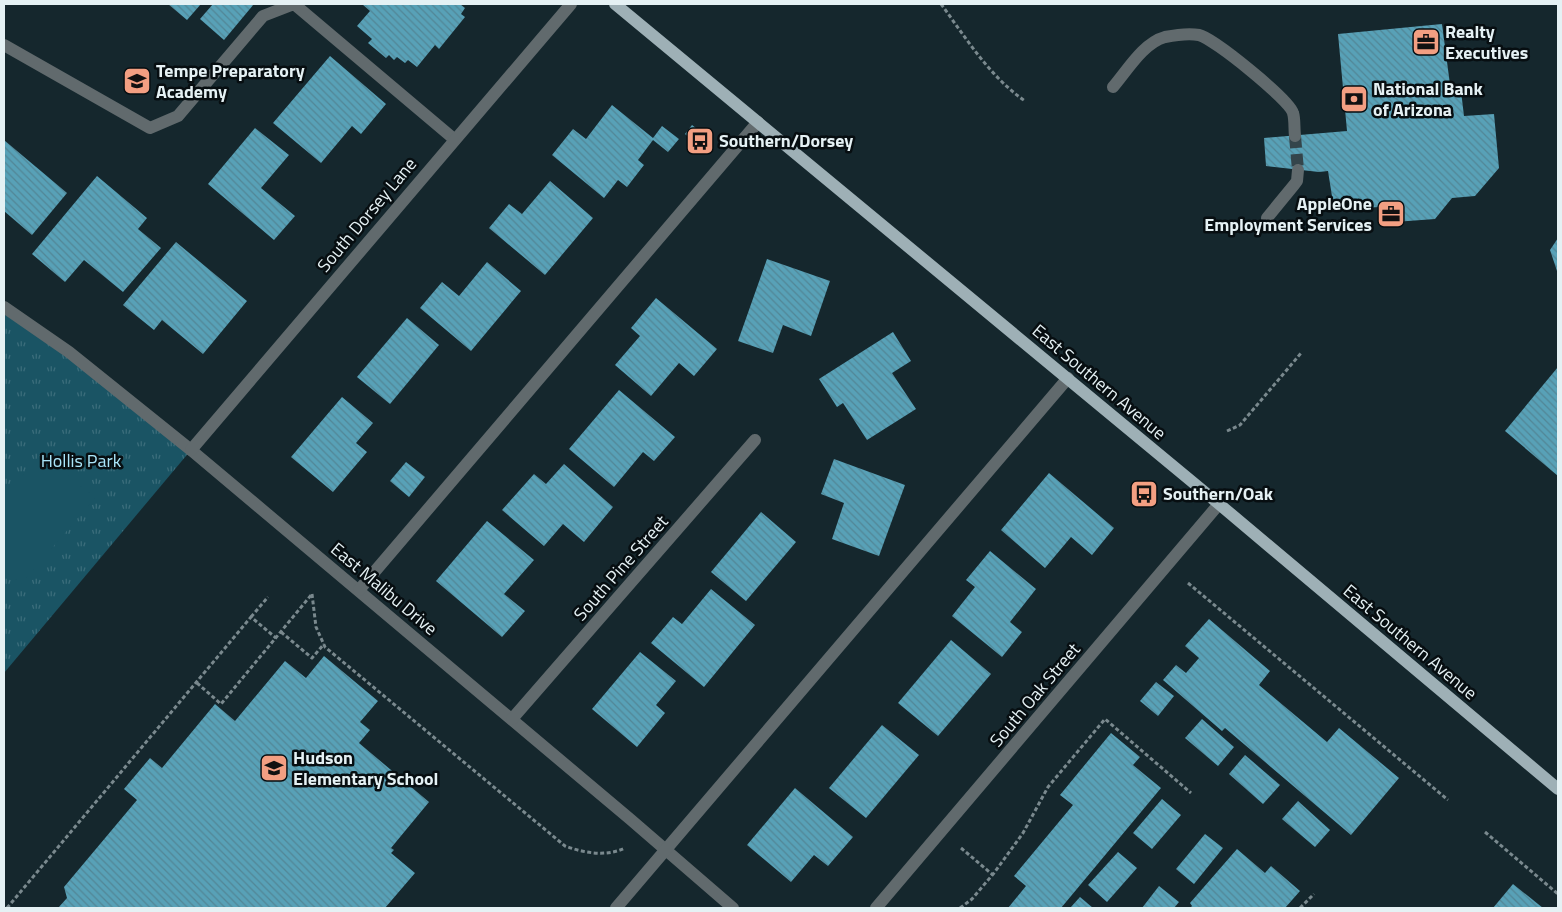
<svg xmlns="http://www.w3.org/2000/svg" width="1562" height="912" font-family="'Titillium Web',sans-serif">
  <defs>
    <pattern id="grass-tufts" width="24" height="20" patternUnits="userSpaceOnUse" patternTransform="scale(1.25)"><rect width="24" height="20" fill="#1a5464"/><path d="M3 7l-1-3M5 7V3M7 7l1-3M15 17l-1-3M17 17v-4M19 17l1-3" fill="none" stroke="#3b6d7b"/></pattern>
    <pattern id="building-back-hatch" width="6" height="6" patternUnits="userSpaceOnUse" patternTransform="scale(1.25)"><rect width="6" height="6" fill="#58a1b7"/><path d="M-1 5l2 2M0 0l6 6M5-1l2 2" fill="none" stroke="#528696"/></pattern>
  </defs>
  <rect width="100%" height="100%" fill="#15272d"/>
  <polygon fill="url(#grass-tufts)" points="4,307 191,450 4,673"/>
  <polygon fill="#1a5464" points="42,453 95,498 21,584 4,570 4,497"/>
  <g fill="url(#building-back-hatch)">
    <polygon points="168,4 201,4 187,20"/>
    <polygon points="213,4 254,4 224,40 200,19"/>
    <polygon points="362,4 460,4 465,8 461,14 465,17 439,49 435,45 417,67 408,60 405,63 397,57 394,60 389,55 386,58 368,43 372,39 357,26 370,11"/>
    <polygon points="1442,24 1451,92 1461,91 1464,116 1494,114 1499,168 1475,196 1452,198 1435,219 1381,223 1381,207 1334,209 1328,171 1319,172 1266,166 1264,138 1347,131 1338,34"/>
    <polygon points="330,56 386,104 361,134 352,126 321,163 273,123"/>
    <polygon points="612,105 653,138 662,126 679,139 668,152 653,140 638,160 644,165 627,187 618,180 604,198 552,155 573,129 586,139"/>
    <polygon points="692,125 710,139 702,149 685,134"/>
    <polygon points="255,128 289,155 261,188 295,216 274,240 208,184"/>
    <polygon points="4,140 67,193 32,235 4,211"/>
    <polygon points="97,176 147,218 138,229 161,248 123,292 84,260 65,282 32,254"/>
    <polygon points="550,181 593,218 545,275 489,228 509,204 522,214"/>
    <polygon points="1558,238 1558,274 1550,250"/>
    <polygon points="176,242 247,301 203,354 162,320 154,330 123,305"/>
    <polygon points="767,259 830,281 811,336 783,325 773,353 738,341"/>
    <polygon points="487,262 521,291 471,351 420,308 442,282 459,296"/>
    <polygon points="656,298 717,349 694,376 679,363 651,396 615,365 640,336 631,328"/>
    <polygon points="407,318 439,345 390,404 357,377"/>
    <polygon points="893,332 911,361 892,373 916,409 867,440 843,403 837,407 819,379"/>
    <polygon points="1558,367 1558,476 1505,431"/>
    <polygon points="619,390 675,437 654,461 643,452 614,487 569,449"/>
    <polygon points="342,397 373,423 356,443 367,452 333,492 291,457"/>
    <polygon points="834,459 905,485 879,556 832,539 844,503 821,494"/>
    <polygon points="406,462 425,477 409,497 390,481"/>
    <polygon points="564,464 613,507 584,542 563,524 544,546 502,510 534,474 546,484"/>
    <polygon points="1049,473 1114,528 1092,555 1071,537 1045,568 1001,530"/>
    <polygon points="761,512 796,542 746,601 711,572"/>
    <polygon points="487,521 534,560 504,594 525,611 502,637 436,581"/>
    <polygon points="990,551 1036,589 1010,622 1022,632 1002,657 952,616 975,587 966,580"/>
    <polygon points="711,589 755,625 704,687 651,643 673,617 682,624"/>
    <polygon points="1209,619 1270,671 1259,685 1327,742 1339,728 1399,778 1351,835 1225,728 1222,731 1163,680 1176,665 1186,673 1199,658 1185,646"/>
    <polygon points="951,640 991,674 938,736 898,703"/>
    <polygon points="640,652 676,681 656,705 665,713 637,747 592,709"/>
    <polygon points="324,656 378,701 360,722 370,730 359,743 429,802 391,848 394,850 391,853 415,873 385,908 58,908 67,898 64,887 137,800 124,789 150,758 162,768 215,704 235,721 285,661 306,678"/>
    <polygon points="1156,682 1174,696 1158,716 1140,701"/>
    <polygon points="1202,719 1234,747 1218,766 1185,738"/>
    <polygon points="882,725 919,755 866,818 829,788"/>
    <polygon points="1111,733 1140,757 1133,765 1161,788 1061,908 1008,908 1026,886 1014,876 1073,805 1060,795"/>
    <polygon points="1245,755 1280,785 1263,804 1229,774"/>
    <polygon points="795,788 853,837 828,866 814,855 791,882 747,845"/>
    <polygon points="1162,799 1181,815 1152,849 1133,833"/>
    <polygon points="1298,801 1330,830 1315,847 1282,819"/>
    <polygon points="1205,834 1223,848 1194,884 1176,869"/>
    <polygon points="1237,849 1265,873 1271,866 1300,891 1285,908 1190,908 1192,906 1190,903"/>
    <polygon points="1118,852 1137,868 1107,902 1088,885"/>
    <polygon points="1513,884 1543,908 1493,908"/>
    <polygon points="1159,886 1179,902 1174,908 1142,908"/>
    <polygon points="1080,897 1093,908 1070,908"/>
  </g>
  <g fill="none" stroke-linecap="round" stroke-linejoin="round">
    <polyline stroke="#34454b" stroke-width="12" stroke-dasharray="12 6" stroke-linecap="butt" points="1295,136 1298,170"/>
    <g stroke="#7a898e" stroke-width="3" stroke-dasharray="4 2.5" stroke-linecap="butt">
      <path d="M941,4c25,34 48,72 84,97"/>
      <polyline points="1227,431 1240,425 1302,352"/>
      <polyline points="1188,583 1448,800"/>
      <path d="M312,594l4,33 9,20 240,199c19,7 41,11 60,2"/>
      <polyline points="251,617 268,597"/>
      <polyline points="281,632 312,658 324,644"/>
      <polyline points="197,683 221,704 312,594"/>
      <polyline points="1485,832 1558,894"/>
      <polyline points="961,848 993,875"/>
      <polyline points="7,908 251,617 276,638"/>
      <polyline points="960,908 972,899 994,873 1023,833 1048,787 1105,719 1191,793"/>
      <polyline points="1300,908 1314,894"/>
    </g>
    <g stroke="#616a6d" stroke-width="12">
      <polyline points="4,45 150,128 178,116 263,16 294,4 454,139"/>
      <path d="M1113,87c14,-16 30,-44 52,-50 10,-2 24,-4 34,-2 14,3 91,65 94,78 2,6 1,15 2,23"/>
      <polyline points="1267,218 1294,185 1297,181 1298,170"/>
      <polyline points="4,307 69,352 191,450 630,819 733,908"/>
      <polyline points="191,450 571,4"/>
      <polyline points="359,590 758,122"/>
      <polyline points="512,719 755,440"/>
      <polyline points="616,908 1068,378"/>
      <polyline points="876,908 1219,504"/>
    </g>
    <polyline stroke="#9eb0b6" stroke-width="12" points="615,4 1219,504 1558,789"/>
  </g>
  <defs>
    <g id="office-square" transform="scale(1.4375)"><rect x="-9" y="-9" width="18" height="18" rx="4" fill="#f39f82" stroke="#070e11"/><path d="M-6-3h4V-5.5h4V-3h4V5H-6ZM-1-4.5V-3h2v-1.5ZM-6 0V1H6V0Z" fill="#111"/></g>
    <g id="school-square" transform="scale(1.4375)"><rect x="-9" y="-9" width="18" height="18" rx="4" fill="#f39f82" stroke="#070e11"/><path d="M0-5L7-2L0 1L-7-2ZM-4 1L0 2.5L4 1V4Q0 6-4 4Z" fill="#111"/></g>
    <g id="bank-square" transform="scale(1.4375)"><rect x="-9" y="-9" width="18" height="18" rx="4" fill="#f39f82" stroke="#070e11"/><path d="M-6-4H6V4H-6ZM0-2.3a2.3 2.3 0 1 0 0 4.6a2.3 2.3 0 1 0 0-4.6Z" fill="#111"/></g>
    <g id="bus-square" transform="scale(1.4375)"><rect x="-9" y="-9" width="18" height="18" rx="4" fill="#f39f82" stroke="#070e11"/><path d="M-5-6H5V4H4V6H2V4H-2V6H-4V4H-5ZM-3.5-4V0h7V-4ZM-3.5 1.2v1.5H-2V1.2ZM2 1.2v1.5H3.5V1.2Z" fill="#111"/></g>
  </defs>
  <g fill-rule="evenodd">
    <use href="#office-square" x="1426" y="42"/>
    <use href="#school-square" x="137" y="81"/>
    <use href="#bank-square" x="1354" y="99"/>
    <use href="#bus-square" x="700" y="141"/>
    <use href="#office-square" x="1391" y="214"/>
    <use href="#bus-square" x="1144" y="494"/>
    <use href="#school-square" x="274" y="768"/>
  </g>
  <g text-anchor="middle" stroke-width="5" stroke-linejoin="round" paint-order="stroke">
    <g font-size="18" font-weight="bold" fill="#e5f1f4" stroke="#070e11" text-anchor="start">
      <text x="1445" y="38">Realty<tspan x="1445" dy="21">Executives</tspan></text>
      <text x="156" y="77">Tempe Preparatory<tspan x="156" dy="21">Academy</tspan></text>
      <text x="1373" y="95">National Bank<tspan x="1373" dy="21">of Arizona</tspan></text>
      <text x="719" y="147">Southern/Dorsey</text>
      <text x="1372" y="210" text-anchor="end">AppleOne<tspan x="1372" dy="21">Employment Services</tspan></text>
      <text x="1163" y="500">Southern/Oak</text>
      <text x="293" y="764">Hudson<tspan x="293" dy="21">Elementary School</tspan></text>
    </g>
    <g font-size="18" fill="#e5f1f4" stroke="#070e11">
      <text transform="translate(367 215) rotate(-50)" y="6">South Dorsey Lane</text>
      <text transform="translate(1099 382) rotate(40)" y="6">East Southern Avenue</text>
      <text transform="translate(621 568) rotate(-49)" y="6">South Pine Street</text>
      <text transform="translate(384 589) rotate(40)" y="6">East Malibu Drive</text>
      <text transform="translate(1410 642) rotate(40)" y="6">East Southern Avenue</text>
      <text transform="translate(1035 695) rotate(-50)" y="6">South Oak Street</text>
    </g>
    <g font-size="18" fill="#aae5f9" stroke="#070e11">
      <text x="81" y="467">Hollis Park</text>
    </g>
  </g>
  <rect width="1562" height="912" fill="none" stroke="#e5f1f4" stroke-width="10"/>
</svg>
